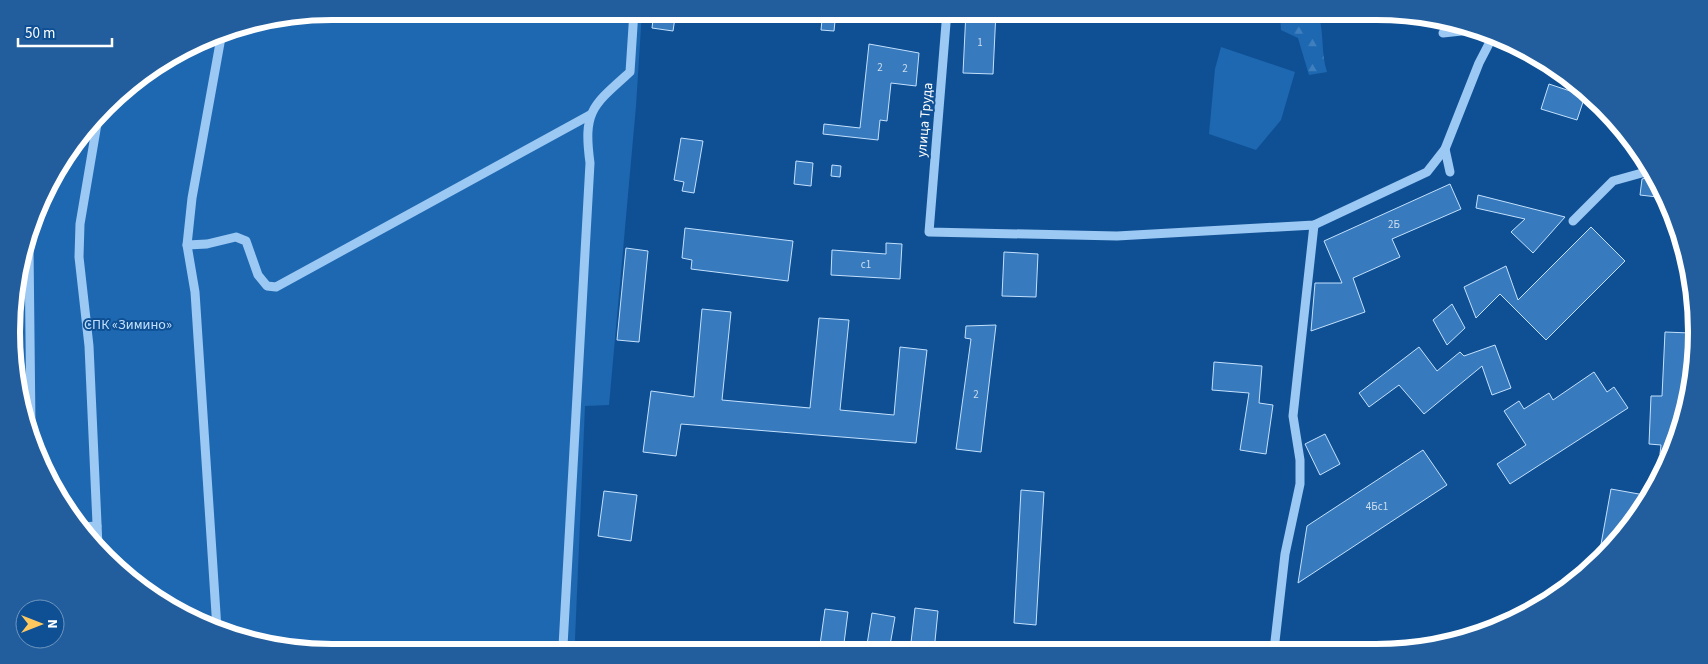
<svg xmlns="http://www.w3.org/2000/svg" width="1708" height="664" font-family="'Source Sans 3',sans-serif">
  <defs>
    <pattern id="forest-firs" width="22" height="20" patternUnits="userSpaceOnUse" patternTransform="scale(1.25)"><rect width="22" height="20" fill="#1d68b1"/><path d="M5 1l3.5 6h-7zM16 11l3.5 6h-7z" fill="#3f7fbd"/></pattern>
  </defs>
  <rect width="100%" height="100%" fill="#0f5094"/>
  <g fill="#1d68b1">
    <polygon points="332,11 642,11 636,106 609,405 585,406 575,639 577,652 332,653 229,636 137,587 65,510 17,395 14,290 54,172 121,91 229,28"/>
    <polygon points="1221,47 1295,72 1281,120 1256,150 1209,134 1215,69"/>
  </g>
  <path fill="url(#forest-firs)" d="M1280,11h41l-2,5c5,20 2,37 8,56l-18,3 -11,-37 -17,-8z"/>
  <g fill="#377abd" stroke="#c3e1fe">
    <polygon points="654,11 676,11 673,31 652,28"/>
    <polygon points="966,11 996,11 993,74 963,73"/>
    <polygon points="822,20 835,21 834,31 821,30"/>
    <polygon points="869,44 919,53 916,86 891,83 887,121 880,120 878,140 823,134 824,124 860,128"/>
    <polygon points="1549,84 1585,96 1577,120 1541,109"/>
    <polygon points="681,138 703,141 694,193 682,191 684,182 674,180"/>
    <polygon points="796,161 813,163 811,186 794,184"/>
    <polygon points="832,165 841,166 840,177 831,176"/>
    <polygon points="1653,176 1664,190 1666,198 1640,195 1642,179"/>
    <polygon points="1450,184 1461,209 1392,239 1400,257 1353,278 1365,312 1311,331 1315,283 1342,283 1324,241"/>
    <polygon points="1478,195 1565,217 1533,253 1511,232 1525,219 1476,208"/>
    <polygon points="1591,227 1625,261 1546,340 1500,294 1476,318 1464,287 1506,266 1518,300"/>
    <polygon points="685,228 793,241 788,281 691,269 692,260 682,258"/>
    <polygon points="886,243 902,244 900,279 831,275 832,250 886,254"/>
    <polygon points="626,248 648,251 639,342 617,340"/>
    <polygon points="1004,252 1038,254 1036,297 1002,296"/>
    <polygon points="1452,304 1465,328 1447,345 1433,320"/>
    <polygon points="702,309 731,312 722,400 810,408 819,318 849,320 840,410 894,415 900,347 927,350 916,443 681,424 676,456 643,452 651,391 694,397"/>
    <polygon points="996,325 981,452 956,449 971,339 965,338 966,326"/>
    <polygon points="1665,332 1690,333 1689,368 1680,435 1670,454 1660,454 1661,445 1649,444 1651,396 1662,396"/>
    <polygon points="1495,345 1511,388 1492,395 1482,366 1424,414 1399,385 1369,407 1359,393 1419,347 1437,371 1460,352 1464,356"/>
    <polygon points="1214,362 1262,366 1259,403 1273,405 1266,454 1240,450 1249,393 1212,390"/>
    <polygon points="1594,372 1607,392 1614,387 1628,408 1510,484 1497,464 1526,445 1504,411 1519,401 1524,409 1549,393 1553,400"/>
    <polygon points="1325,434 1340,464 1320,475 1305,444"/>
    <polygon points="1423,450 1447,485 1298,583 1307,526"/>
    <polygon points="1611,489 1650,496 1643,510 1598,561"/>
    <polygon points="1021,490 1044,492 1036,625 1014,623"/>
    <polygon points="604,491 637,495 631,541 598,536"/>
    <polygon points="915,608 938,611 934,651 910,651"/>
    <polygon points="825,609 848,612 843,651 819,652"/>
    <polygon points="872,613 895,617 889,651 866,651"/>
  </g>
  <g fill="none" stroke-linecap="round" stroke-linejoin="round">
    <g stroke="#9cc8f4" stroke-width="9">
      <polyline points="947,11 929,232 1117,236 1314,225 1427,172 1445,149 1479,63 1493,36"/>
      <polyline points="1443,33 1480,29"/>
      <polyline points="98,118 80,224 79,257 89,346 98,546"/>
      <polyline points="1445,149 1450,172"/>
      <polyline points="1573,221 1613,181 1649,171"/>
      <polyline points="187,245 207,244 236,237 246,241 258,275 267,286 276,287 590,115"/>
      <polyline points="29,246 31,427"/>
      <polyline points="81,527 97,526"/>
      <polyline points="217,629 195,292 187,245 192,198 222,32"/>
      <polyline points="563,646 573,652"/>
      <polyline points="1274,650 1285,554 1300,484 1300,460 1293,416 1314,225"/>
      <path d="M556,652l7,-6 27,-483c-7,-52 2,-57 40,-91l4,-61"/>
    </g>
  </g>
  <g text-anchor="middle" stroke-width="4" stroke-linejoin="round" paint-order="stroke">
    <g font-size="11" fill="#cddeee">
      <text x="980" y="46">1</text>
      <text x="880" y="71">2</text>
      <text x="905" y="72">2</text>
      <text x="1394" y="228">2Б</text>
      <text x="866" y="268">с1</text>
      <text x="976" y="398">2</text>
      <text x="1377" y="510">4Бс1</text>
    </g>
    <g font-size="14" fill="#fff" stroke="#0f5094">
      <text transform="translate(924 120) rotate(-85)" y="5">улица Труда</text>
    </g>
    <g font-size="14" fill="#c3e1fe" stroke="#0f5094">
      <text x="128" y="329">СПК «Зимино»</text>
    </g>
  </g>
  <path d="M0 0H1708V664H0ZM332 20H1376A312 312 0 0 1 1688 332V332A312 312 0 0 1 1376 644H332A312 312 0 0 1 20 332V332A312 312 0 0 1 332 20Z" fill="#225e9d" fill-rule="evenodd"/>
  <path fill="none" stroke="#fff" stroke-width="6" d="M332 20H1376A312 312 0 0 1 1688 332V332A312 312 0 0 1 1376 644H332A312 312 0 0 1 20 332V332A312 312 0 0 1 332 20Z"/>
  <g transform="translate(40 624) rotate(90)"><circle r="24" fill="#0f5094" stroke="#6f96bf"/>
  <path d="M0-4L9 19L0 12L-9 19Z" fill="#ffc85f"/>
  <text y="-8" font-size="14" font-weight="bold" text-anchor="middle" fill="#ffffff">N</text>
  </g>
  <path d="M18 38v8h94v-8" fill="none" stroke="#ffffff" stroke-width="2.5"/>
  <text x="25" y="38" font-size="15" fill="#ffffff" stroke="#0f5094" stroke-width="4" paint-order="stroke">50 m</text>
</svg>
